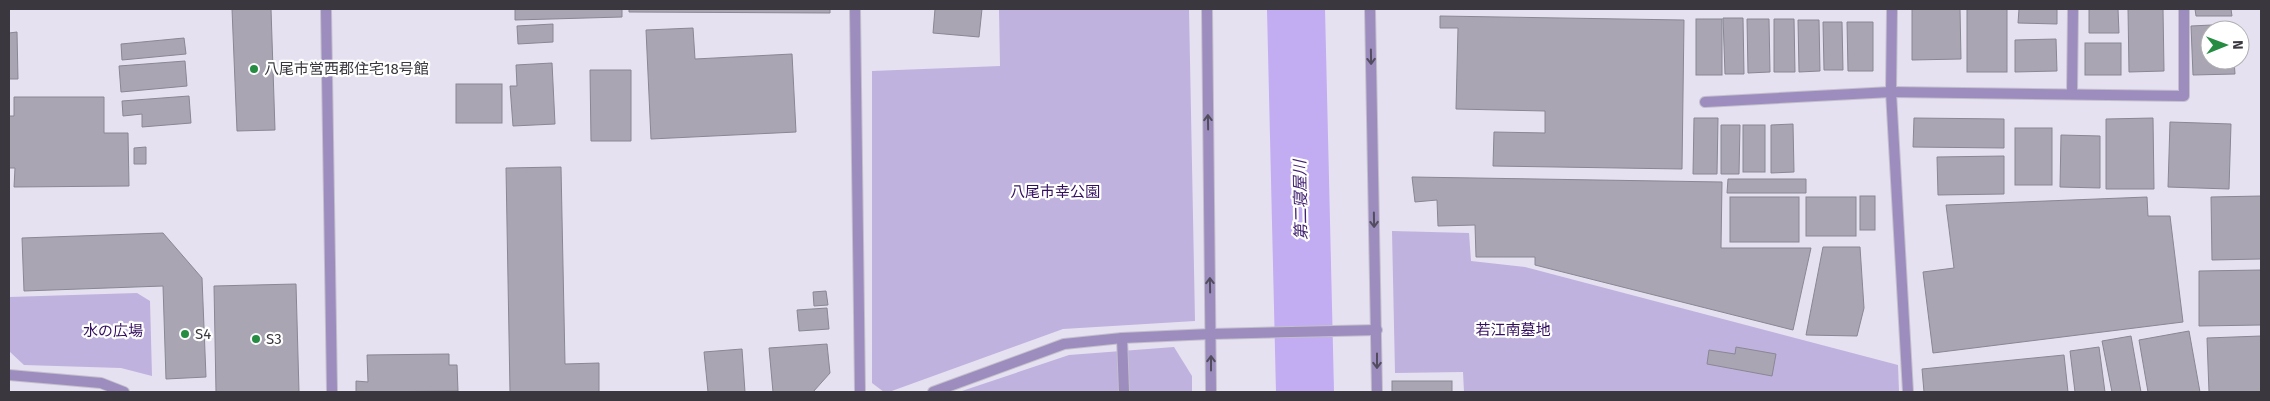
<svg xmlns="http://www.w3.org/2000/svg" width="2270" height="401" font-family="'Fira Sans','Noto Sans JP',sans-serif">
  <rect width="100%" height="100%" fill="#e5e1f0"/>
  <g fill="#bfb2de">
    <polygon points="999,9 1189,9 1195,321 1063,329 889,392 884,392 872,383 872,71 1000,66"/>
    <polygon points="1392,231 1469,233 1471,261 1525,267 1898,365 1899,392 1464,392 1463,372 1395,373"/>
    <polygon points="137,293 150,301 152,376 121,368 24,365 9,351 9,297"/>
    <polygon points="1174,347 1192,376 1192,392 959,392 1069,355"/>
  </g>
  <g fill="none" stroke-linecap="round" stroke-linejoin="round">
    <polyline stroke="#c2acf2" stroke-width="58" points="1296,9 1305,392"/>
  </g>
  <g fill="#a9a5b3" stroke="#8a8794">
    <polygon points="232,9 271,9 275,130 237,131"/>
    <polygon points="515,9 622,9 622,17 515,20"/>
    <polygon points="629,9 830,9 830,13 629,12"/>
    <polygon points="935,9 982,9 979,37 933,33"/>
    <polygon points="1912,9 1960,9 1961,59 1912,60"/>
    <rect x="1967" y="9" width="40" height="63"/>
    <polygon points="2019,9 2057,9 2057,24 2018,23"/>
    <polygon points="2089,9 2118,9 2119,33 2089,33"/>
    <polygon points="2128,9 2163,9 2164,71 2129,72"/>
    <polygon points="2195,9 2231,9 2232,16 2196,16"/>
    <polygon points="1440,16 1684,20 1682,169 1493,166 1494,132 1545,133 1545,111 1456,109 1458,28 1440,28"/>
    <polygon points="1723,18 1743,18 1744,74 1725,74"/>
    <rect x="1696" y="19" width="26" height="56"/>
    <polygon points="1747,19 1769,19 1770,72 1748,73"/>
    <polygon points="1774,19 1794,19 1795,72 1774,72"/>
    <polygon points="1798,20 1819,20 1820,71 1799,72"/>
    <polygon points="1823,22 1842,22 1843,70 1824,70"/>
    <polygon points="1847,22 1873,22 1873,71 1848,71"/>
    <polygon points="553,24 553,42 518,44 517,26"/>
    <polygon points="2233,24 2233,30 2210,30 2210,60 2234,60 2235,74 2193,75 2191,26"/>
    <polygon points="693,28 695,59 792,54 796,132 651,139 646,30"/>
    <polygon points="17,32 18,79 9,79 9,33"/>
    <polygon points="184,38 186,54 122,60 121,44"/>
    <polygon points="2056,39 2057,71 2015,72 2015,40"/>
    <rect x="2085" y="43" width="36" height="32"/>
    <polygon points="185,61 187,86 121,92 119,66"/>
    <polygon points="552,63 555,124 513,126 510,86 517,86 516,65"/>
    <polygon points="590,70 631,70 631,141 591,141"/>
    <rect x="456" y="84" width="46" height="39"/>
    <polygon points="189,96 191,123 142,127 142,114 123,116 122,101"/>
    <polygon points="14,97 104,97 104,133 128,133 129,186 14,187 15,168 9,168 9,116 14,116"/>
    <polygon points="1694,118 1718,118 1717,174 1693,174"/>
    <polygon points="1914,118 2004,119 2004,148 1913,147"/>
    <polygon points="2153,118 2154,189 2106,189 2106,119"/>
    <polygon points="2170,122 2231,124 2229,189 2168,187"/>
    <polygon points="1793,124 1794,172 1771,173 1771,125"/>
    <polygon points="1721,125 1740,125 1739,174 1721,174"/>
    <rect x="1743" y="125" width="22" height="47"/>
    <rect x="2015" y="128" width="37" height="57"/>
    <polygon points="2061,135 2100,136 2100,188 2060,187"/>
    <polygon points="146,147 146,164 134,164 134,148"/>
    <polygon points="2004,156 2004,194 1938,195 1937,157"/>
    <polygon points="561,167 565,364 599,363 599,392 510,392 506,168"/>
    <polygon points="1412,177 1722,182 1721,248 1811,248 1793,330 1535,265 1535,257 1476,257 1475,225 1438,226 1437,200 1415,202"/>
    <polygon points="1728,179 1806,179 1806,193 1727,193"/>
    <rect x="1860" y="196" width="15" height="34"/>
    <polygon points="2261,196 2261,259 2212,260 2211,197"/>
    <rect x="1730" y="197" width="69" height="45"/>
    <rect x="1806" y="197" width="50" height="39"/>
    <polygon points="2147,197 2148,216 2170,216 2183,322 1933,353 1923,272 1954,268 1946,205"/>
    <polygon points="163,233 202,278 206,377 166,379 163,286 24,291 22,238"/>
    <polygon points="1823,247 1860,247 1864,308 1857,336 1806,335"/>
    <polygon points="2261,270 2261,325 2199,326 2199,271"/>
    <polygon points="296,284 299,392 216,392 214,286"/>
    <polygon points="826,291 828,305 814,306 813,292"/>
    <polygon points="827,308 829,329 799,331 797,310"/>
    <polygon points="2189,331 2200,392 2148,392 2139,340"/>
    <polygon points="2131,336 2141,392 2112,392 2102,341"/>
    <polygon points="2261,336 2261,392 2209,392 2207,338"/>
    <polygon points="827,344 830,373 813,392 773,392 769,348"/>
    <polygon points="1736,347 1776,354 1772,376 1707,364 1709,350 1735,354"/>
    <polygon points="2099,347 2105,392 2075,392 2070,351"/>
    <polygon points="742,349 745,392 708,392 704,352"/>
    <polygon points="449,354 449,365 457,365 458,391 356,392 356,381 368,382 367,355"/>
    <polygon points="2064,355 2068,392 1924,392 1922,369"/>
    <rect x="1392" y="381" width="60" height="11"/>
  </g>
  <g fill="none" stroke-linecap="round" stroke-linejoin="round">
    <g stroke="#c3bfcc" stroke-width="12">
      <g id="service">
        <polyline points="2072,94 2073,9"/>
        <polyline points="1705,102 1891,92"/>
        <polyline points="1122,338 1124,392"/>
      </g>
    </g>
    <g stroke="#c3bfcc" stroke-width="12">
      <g id="minor">
        <polyline points="326,9 332,392"/>
        <polyline points="855,9 860,392"/>
        <polyline points="1207,9 1211,392"/>
        <polyline points="1370,9 1377,392"/>
        <polyline points="1892,9 1891,92 1908,392"/>
        <polyline points="1891,92 2184,96 2184,9"/>
        <polyline points="9,375 101,383 124,392"/>
        <polyline points="933,392 1064,344 1122,338 1211,334 1377,330"/>
      </g>
    </g>
    <use href="#service" stroke="#9c8dbe" stroke-width="10"/>
    <use href="#minor" stroke="#9c8dbe" stroke-width="10"/>
  </g>
  <defs><path id="oneway-shaft" d="M-6 0H5M1.5-3L5.5 0L1.5 3" fill="none" stroke-width="1.6" stroke-linecap="round" stroke-linejoin="round" transform="scale(1.25)"/></defs>
  <g stroke="#524d5e">
    <use href="#oneway-shaft" transform="translate(1371 57) rotate(89)"/>
    <use href="#oneway-shaft" transform="translate(1208 122) rotate(-91)"/>
    <use href="#oneway-shaft" transform="translate(1374 220) rotate(89)"/>
    <use href="#oneway-shaft" transform="translate(1210 285) rotate(-91)"/>
    <use href="#oneway-shaft" transform="translate(1377 361) rotate(90)"/>
    <use href="#oneway-shaft" transform="translate(1211 363) rotate(-90)"/>
  </g>
  <g fill="#258c42" stroke="#fff" stroke-width="2">
    <circle cx="254" cy="69" r="5"/>
    <circle cx="185" cy="334" r="5"/>
    <circle cx="256" cy="339" r="5"/>
  </g>
  <g text-anchor="middle" stroke-width="4.5" stroke-linejoin="round" paint-order="stroke">
    <g font-size="15" fill="#3a383e" stroke="#fff" text-anchor="start">
      <text x="264" y="74">八尾市営西郡住宅18号館</text>
      <text x="195" y="339">S4</text>
      <text x="266" y="344">S3</text>
    </g>
    <g font-size="15" fill="#340f5f" stroke="#fff">
      <text x="1055" y="197">八尾市幸公園</text>
      <text x="1513" y="335">若江南墓地</text>
      <text x="113" y="336">水の広場</text>
    </g>
    <g font-size="16" font-style="italic" fill="#422171" stroke="#fff">
      <text transform="translate(1300 200) rotate(-91)" y="6">第二寝屋川</text>
    </g>
  </g>
  <rect width="2270" height="401" fill="none" stroke="#3a383e" stroke-width="20"/>
  <g transform="translate(2225 45) rotate(89)"><circle r="24" fill="#ffffff" stroke="#b0afb2"/>
  <path d="M0-4L9 19L0 12L-9 19Z" fill="#258c42"/>
  <text y="-8" font-size="14" font-weight="bold" text-anchor="middle" fill="#3a383e">N</text>
  </g>
</svg>
